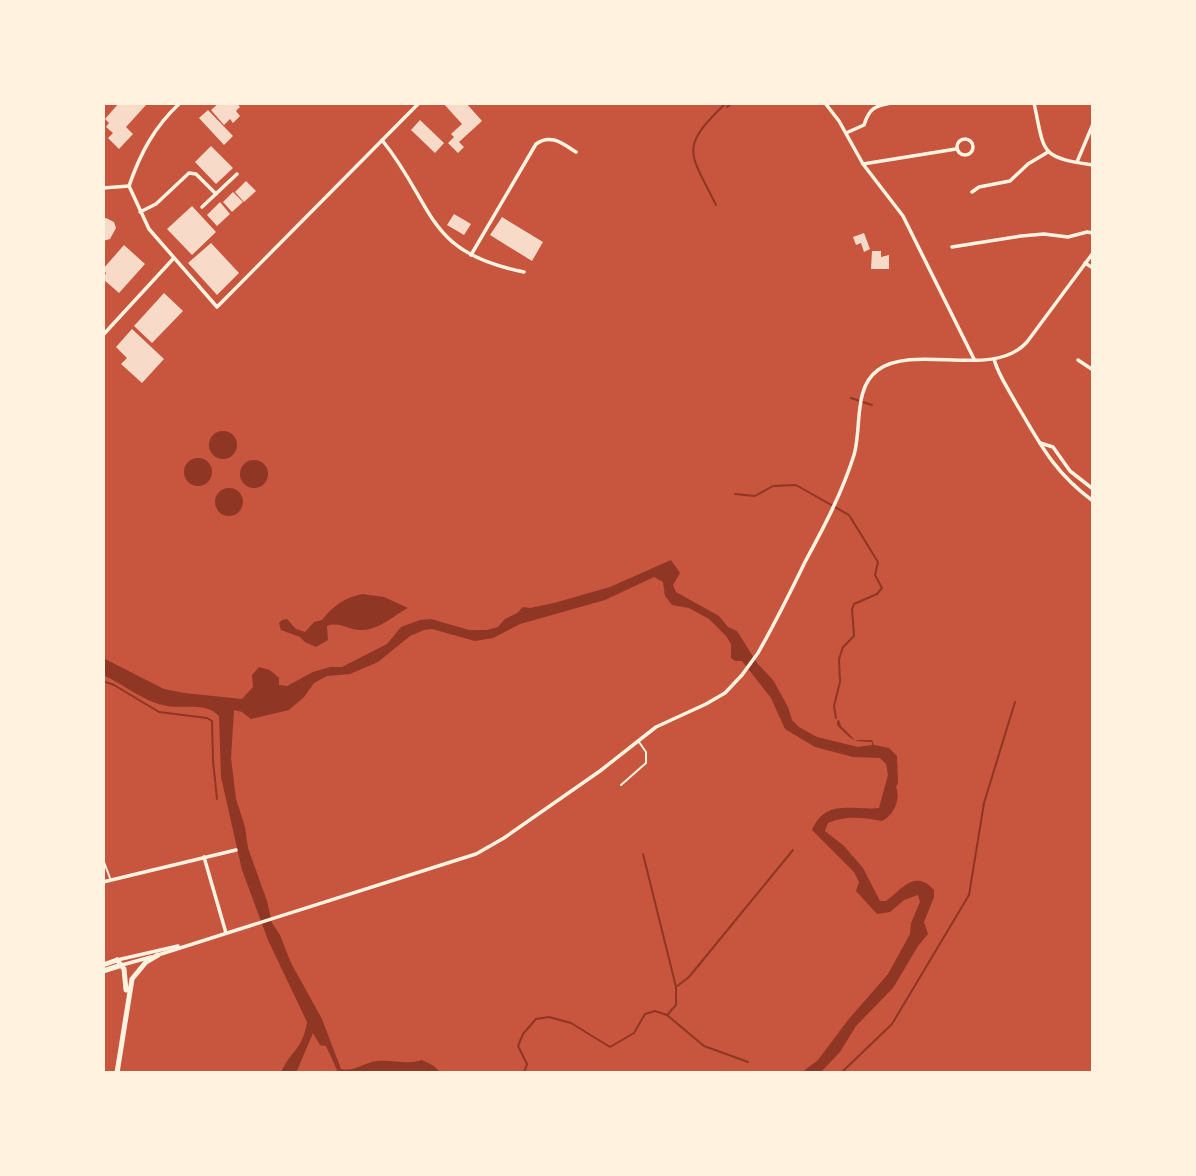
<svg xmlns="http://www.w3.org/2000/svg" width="1196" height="1176" font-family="Quicksand,sans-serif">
  <rect width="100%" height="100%" fill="#c8553d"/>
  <g fill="#8f3625">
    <circle cx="223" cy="445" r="14"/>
    <circle cx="198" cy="472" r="14"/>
    <circle cx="254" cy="474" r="14"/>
    <circle cx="229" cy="502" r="14"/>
    <path d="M671,560l9,13 -7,12 3,7 43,24 9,11 9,4 20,32 16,17 15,27 4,13 7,7 18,10 41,10 14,-2v-3c-20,0 -21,-3 -35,-17v-4l2,-1 2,6 14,14h17l2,5 15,3 8,8 1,27 -2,4c5,12 -2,28 -14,34 -17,-3 -36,-6 -54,2l-3,8 19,15 19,22 17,33h6c15,-10 28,-33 48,-11v7l-10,25 4,12 -10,12 -25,42 -37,38 -16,26 -20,21h-19l17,-13 30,-40 40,-46 22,-40 1,-11 9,-21 -2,-7 -14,5 -14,12 -13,2 -21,-23 3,-9 -5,-10 -42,-42c14,-32 40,-19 67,-22l9,-33 -2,-11 -6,-6 -27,-1 -38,-10 -30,-18 -14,-31 -29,-37h-7l-4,-3v-14l-5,-8 -17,-17 -20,-11 -17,-3 -7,-9 -2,-14 -9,-5 -49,23 -85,24 -27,14 -18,3 -43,-12 -8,1 -14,6 -32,26 -28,12 -23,2 -13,7 -10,14 -15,13 -38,9 -9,-7 -8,-2 -3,48 5,41 9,28 3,21 19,53 5,22 8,12 11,28 31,56 19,50c15,3 23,-7 37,-8 15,-1 29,4 44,-1l12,6 7,7h-105l1,-3 -11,-24 -6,-1 -7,-12 -17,40h-15c8,-21 22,-23 26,-51l-39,-82 -26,-70 -21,-93 -2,-61c-13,-14 -34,-7 -52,-10 -23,-4 -42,-21 -64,-31v-17l61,31 20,4 58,6 11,-12 -1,-12 7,-8 11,3 9,8v7l8,1 26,-14 17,-5h12l45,-23 14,-17 19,-7 11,-1 38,11h18l11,-3 7,-8 12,-6 6,-6 7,1 24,-5 56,-16z"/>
    <path d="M362,594l22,3 24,11c-15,8 -29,22 -47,22 -14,0 -21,-9 -34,-4l1,14 -12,7 -11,-5 -5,-5 -19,-7 -2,-7 3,-3 5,-1 9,10 9,3 9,-10 8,-2c11,-14 22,-22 40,-26z"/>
  </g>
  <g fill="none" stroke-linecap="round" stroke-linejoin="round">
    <g stroke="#8f3625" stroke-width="2">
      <polyline points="727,107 732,103"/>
      <path d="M716,205c-26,-53 -38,-56 10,-102"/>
      <polyline points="851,398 872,405"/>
      <polyline points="735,494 755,496 773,486 796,485 849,515 878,562 875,575 882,588 877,594 854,604 852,609 854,636 843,647 839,659 840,682 834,706 836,718"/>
      <polyline points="103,681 114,685 159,712 207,718 212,721 213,761 217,799"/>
      <polyline points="643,854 676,987 676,1005 668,1014"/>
      <polyline points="676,987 689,977 793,850"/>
      <polyline points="524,1073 527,1064 518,1046 523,1034 536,1019 549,1017 571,1023 610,1047 634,1033 645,1014 655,1011 667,1015 704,1046 748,1062"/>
      <polyline points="841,1073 892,1024 969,895 984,803 1015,702"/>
    </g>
  </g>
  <g fill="#f7dbc8">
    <polygon points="119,103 144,103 146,105 126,127 133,134 119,149 108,138 113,133 106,127 109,123 105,119"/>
    <polygon points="219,103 237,103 240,107 236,111 240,116 233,123 230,119 224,125 211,110"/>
    <polygon points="443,103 466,103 482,121 459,142 464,147 458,153 448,143 454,137 451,134 462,124"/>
    <polygon points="208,110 233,136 224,145 199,118"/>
    <polygon points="420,120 444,143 435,153 411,130"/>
    <polygon points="211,146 233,168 216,184 195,162"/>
    <polygon points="246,181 256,191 244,202 235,192"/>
    <polygon points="233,192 243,202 232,212 223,202"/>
    <polygon points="220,202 230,214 217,226 207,215"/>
    <polygon points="192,206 216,232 192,255 167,229"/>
    <polygon points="454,214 471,224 464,235 447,225"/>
    <polygon points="502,217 543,242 532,261 490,235"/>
    <polygon points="106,218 114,222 116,228 110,239 103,241 103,219"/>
    <polygon points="864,233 870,249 864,252 861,243 856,245 853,237"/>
    <polygon points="211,243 239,273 217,295 188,263"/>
    <polygon points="124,245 145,264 119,293 103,279 106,273 103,269"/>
    <polygon points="872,251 881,251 881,257 889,255 889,269 871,269"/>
    <polygon points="164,293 183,311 152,343 134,326"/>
    <polygon points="132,329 164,359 142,383 121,364 127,358 116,347"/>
  </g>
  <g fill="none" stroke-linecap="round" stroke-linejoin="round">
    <g stroke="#fff3e0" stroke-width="2">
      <polyline points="621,785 646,763 646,752 639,742"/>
      <polyline points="104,862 110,878"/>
    </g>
    <g stroke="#fff3e0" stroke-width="3.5">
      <path d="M1034,103c11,51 5,54 59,62"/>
      <path d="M846,133l18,-8c5,-16 10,-19 27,-22"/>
      <circle cx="965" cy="147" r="8"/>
      <path d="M382,140c54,67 42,112 142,132"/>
      <polyline points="1077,162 1093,124"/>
      <polyline points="863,164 956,149"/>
      <polyline points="129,186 149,229 217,307 419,103"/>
      <path d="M129,186c11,-32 25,-59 51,-83"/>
      <polyline points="103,188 129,186"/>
      <polyline points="972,192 979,187 1010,181 1028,164 1048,152"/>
      <polyline points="202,207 237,174"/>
      <polyline points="140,212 156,204 189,173 196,174 216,194"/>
      <polyline points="952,247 1021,236 1044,234 1068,237 1087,232 1093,233"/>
      <path d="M471,255l65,-111c15,-11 27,0 40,8"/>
      <polyline points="1085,263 1093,268"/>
      <polyline points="103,335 173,259"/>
      <polyline points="1078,360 1093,370"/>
      <polyline points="1040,443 1053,447 1070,471 1093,489"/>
      <polyline points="204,857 226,933"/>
      <polyline points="103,882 236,850"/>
    </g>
    <g stroke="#fff3e0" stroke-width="3.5">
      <polyline points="825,103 839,121 863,164 903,216 974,359"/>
      <path d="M994,359c4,15 12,26 19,39 25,42 39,73 80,103"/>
      <path d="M158,955l318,-101 28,-16 96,-67 56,-44 50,-23 19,-11 17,-18 16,-22c17,-30 32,-60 47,-91 19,-35 37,-69 49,-107 8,-27 -1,-67 24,-85 38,-27 115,10 149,-28l66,-89"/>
      <polyline points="117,960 178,946"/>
      <polyline points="122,965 151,957"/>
    </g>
    <g stroke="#fff3e0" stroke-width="5">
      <polyline points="103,965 117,960"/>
      <polyline points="103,971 122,965"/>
    </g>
    <g stroke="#fff3e0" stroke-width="5">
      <polyline points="117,960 124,969 126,990"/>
      <polyline points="117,1073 132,979 146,962 158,955"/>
    </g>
  </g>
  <rect width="1196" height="1176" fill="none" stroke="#fff3e0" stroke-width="210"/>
</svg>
